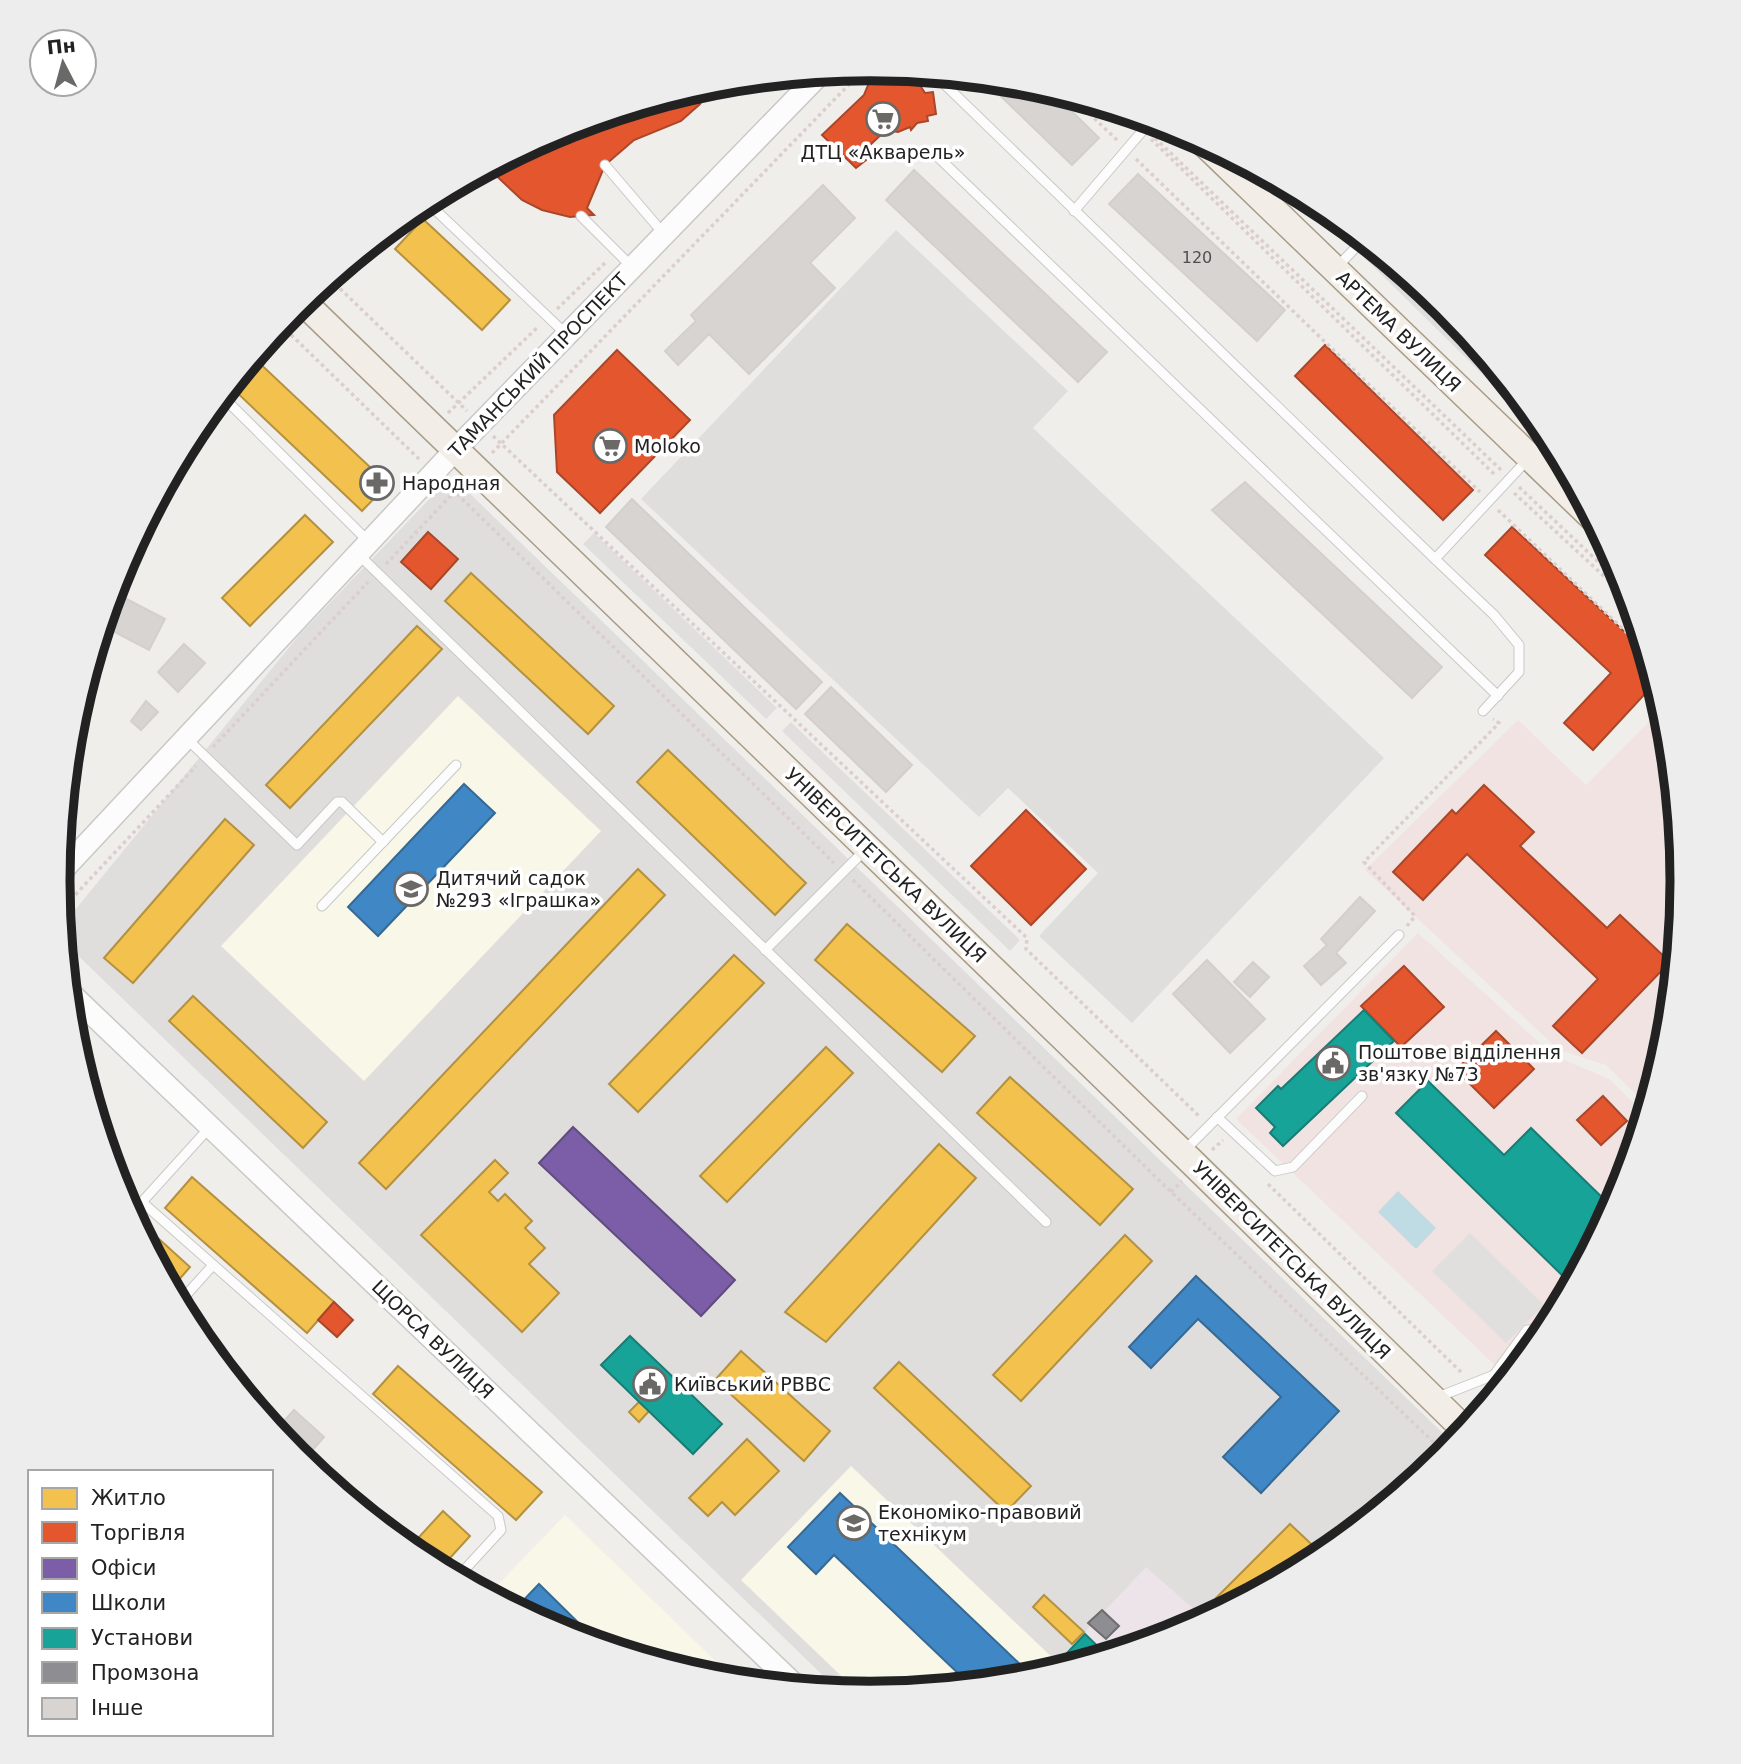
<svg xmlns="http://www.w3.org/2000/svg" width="1741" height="1764" font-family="'DejaVu Sans',sans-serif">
  <rect width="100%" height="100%" fill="#f0eeeb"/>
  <g fill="#dfdedc">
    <polygon points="1302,196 1322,206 1445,308 1546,431 1555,446"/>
    <polygon points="896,230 1068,391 1033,428 1384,758 1132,1023 1039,936 1098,873 1008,788 979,817 641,499"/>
    <polygon points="450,484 463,487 1455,1445 1445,1457 1322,1558 1181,1633 1029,1679 870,1695 840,1692 64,942 62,926 300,634 441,487"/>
  </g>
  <g fill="#f1e3e1">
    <polygon points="1663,708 1668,724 1683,882 1668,1041 1648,1106 1606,1065 1559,1050 1365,870 1518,720 1586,785"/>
    <polygon points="1418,933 1553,1055 1609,1079 1645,1114 1621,1193 1558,1311 1500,1370 1236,1119"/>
  </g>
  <polygon fill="#ede4e9" points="1146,1567 1206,1620 1181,1633 1045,1674"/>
  <g fill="#f8f7e8">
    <polygon points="458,696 601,831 364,1081 221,946"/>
    <polygon points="851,1466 1057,1662 1046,1674 1029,1679 860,1694 741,1580"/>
    <polygon points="565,1515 737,1682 712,1679 559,1633 488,1595"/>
  </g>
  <g fill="#e0dfde">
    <polygon points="594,533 777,708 766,719 583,544"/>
    <polygon points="791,722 1020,940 1010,951 782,731"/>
    <polygon points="1470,1233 1544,1305 1506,1343 1432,1271"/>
  </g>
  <polygon fill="#bfdbe3" points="1398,1191 1436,1228 1416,1249 1378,1212"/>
  <g fill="#f2c14e" stroke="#b49141" stroke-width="2">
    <polygon points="423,219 510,300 482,330 395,249"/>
    <polygon points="254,358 388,484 362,511 231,387"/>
    <polygon points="305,515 333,542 250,626 222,598"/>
    <polygon points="471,573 614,706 588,734 445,601"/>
    <polygon points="417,626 442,649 290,808 266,785"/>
    <polygon points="668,750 806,883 775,915 637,782"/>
    <polygon points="225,819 254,845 133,983 104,958"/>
    <polygon points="638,869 665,895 386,1189 359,1163"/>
    <polygon points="847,924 975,1036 942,1072 815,960"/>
    <polygon points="734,955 764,983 638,1112 609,1084"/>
    <polygon points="193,996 327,1122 303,1148 169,1021"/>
    <polygon points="826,1047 853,1073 727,1202 700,1176"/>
    <polygon points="1010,1077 1133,1189 1100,1225 977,1113"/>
    <polygon points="939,1144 976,1178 826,1342 785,1312"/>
    <polygon points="495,1160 508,1173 489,1192 498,1201 505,1194 532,1221 525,1228 545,1248 529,1264 559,1293 522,1332 421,1235"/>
    <polygon points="192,1177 334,1302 307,1333 165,1208"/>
    <polygon points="1125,1235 1152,1261 1021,1401 993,1375"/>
    <polygon points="159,1239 190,1267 171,1289 150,1249"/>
    <polygon points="741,1351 830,1431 804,1461 715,1380"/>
    <polygon points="899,1362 1031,1486 1006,1512 874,1388"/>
    <polygon points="398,1366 542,1492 516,1520 373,1394"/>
    <polygon points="639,1402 649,1411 639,1422 629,1412"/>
    <polygon points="747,1439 779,1471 735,1515 722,1502 708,1516 689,1498"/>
    <polygon points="443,1511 470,1536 440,1569 408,1549"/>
    <polygon points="1290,1524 1324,1556 1227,1609 1216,1598"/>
    <polygon points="1044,1595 1084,1632 1072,1644 1033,1607"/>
  </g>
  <g fill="#e4572e" stroke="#aa472a" stroke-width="2">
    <polygon points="880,70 912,73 925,93 933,92 936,114 927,116 928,121 917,123 911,130 910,127 898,132 886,130 869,146 872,149 863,156 866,160 856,168 822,135 864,95 871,78"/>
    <polygon points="710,86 700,104 681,121 634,140 605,165 587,208 594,215 570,217 542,210 522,200 489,169 560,131"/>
    <polygon points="1325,345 1473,490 1443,520 1295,376"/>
    <polygon points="617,350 690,420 600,513 557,472 554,415"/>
    <polygon points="1512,527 1646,652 1655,683 1593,750 1564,723 1611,673 1485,555"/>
    <polygon points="428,532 458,559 431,589 401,562"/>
    <polygon points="1484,785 1534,832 1520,846 1607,928 1620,915 1670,962 1582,1053 1553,1026 1598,979 1467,854 1423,900 1393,872 1452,810 1456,814"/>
    <polygon points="1026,810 1086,869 1031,925 971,866"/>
    <polygon points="1404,966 1444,1007 1401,1047 1361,1006"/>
    <polygon points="1496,1031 1534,1069 1494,1108 1456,1070"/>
    <polygon points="1603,1096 1627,1121 1601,1145 1577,1120"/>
    <polygon points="334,1302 353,1320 337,1337 318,1320"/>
  </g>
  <polygon fill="#7b5ea7" stroke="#604c7f" stroke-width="2" points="573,1127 735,1280 701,1316 539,1163"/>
  <g fill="#3f88c5" stroke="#366994" stroke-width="2">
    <polygon points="464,784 495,813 378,936 348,907"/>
    <polygon points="1196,1276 1339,1411 1261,1493 1223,1457 1281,1397 1198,1319 1151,1368 1129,1347"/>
    <polygon points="840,1493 1024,1668 1011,1681 952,1687 962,1677 834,1555 816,1574 788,1547"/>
    <polygon points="539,1584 602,1646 559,1633 515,1609"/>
  </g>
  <g fill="#17a398" stroke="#1a7c75" stroke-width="2">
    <polygon points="1364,1010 1394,1041 1283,1146 1270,1133 1275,1127 1256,1108 1278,1086 1281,1089"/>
    <polygon points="1428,1081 1504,1155 1531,1128 1613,1208 1572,1285 1396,1113"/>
    <polygon points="630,1336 722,1424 693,1454 601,1365"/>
    <polygon points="1085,1634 1107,1655 1047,1674"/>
  </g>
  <polygon fill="#8d8d92" stroke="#6d6d70" stroke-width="2" points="1102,1610 1119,1626 1106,1639 1088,1623"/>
  <g fill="#d7d4d2" stroke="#d3d0cc" stroke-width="2">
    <polygon points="985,81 1029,85 1051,91 1099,138 1072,165"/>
    <polygon points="914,170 1107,352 1078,382 886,200"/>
    <polygon points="1138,174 1285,310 1257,341 1109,204"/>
    <polygon points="823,185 855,218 810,263 835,288 749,374 709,334 678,365 665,351 696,321 691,315"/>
    <polygon points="1245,482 1442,667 1412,698 1212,510"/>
    <polygon points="632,499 822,682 796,709 606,527"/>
    <polygon points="113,592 165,619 149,650 103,626"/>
    <polygon points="184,644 205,663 178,692 158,672"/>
    <polygon points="831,687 912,765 886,792 805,714"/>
    <polygon points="146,701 158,712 141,730 131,721"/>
    <polygon points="1360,897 1375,911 1336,953 1346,963 1321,985 1304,966 1327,945 1321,939"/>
    <polygon points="1207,960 1265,1019 1230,1053 1173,994"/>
    <polygon points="1253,962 1269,977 1250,997 1234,982"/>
    <polygon points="294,1410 324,1437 302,1462 275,1431"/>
  </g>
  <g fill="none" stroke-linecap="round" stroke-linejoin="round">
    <g stroke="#c9c8c7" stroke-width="11">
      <g id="service">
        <polyline points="936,76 1435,559 1528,459"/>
        <polyline points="938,157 1498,696"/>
        <polyline points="605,165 663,233"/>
        <polyline points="427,202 567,335"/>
        <polyline points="1074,211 1150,122"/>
        <polyline points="581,216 631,266"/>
        <polyline points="1336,268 1363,240"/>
        <polyline points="223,397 368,541"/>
        <polyline points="358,554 1046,1222"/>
        <polyline points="1435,559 1494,615 1519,645 1519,672 1483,711"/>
        <polyline points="186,738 297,845 337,802 342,802 383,842"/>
        <polyline points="322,906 456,765"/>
        <polyline points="765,950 866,849"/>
        <polyline points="1217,1117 1275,1171 1293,1167 1362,1096"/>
        <polyline points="209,1128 142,1202 498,1516 501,1530 457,1578"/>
        <polyline points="1184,1151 1399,935"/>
        <polyline points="179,1303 213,1265"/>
        <polyline points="1494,1375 1527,1330 1549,1329"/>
        <polyline points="1438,1397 1494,1375 1508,1380"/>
      </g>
    </g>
    <g stroke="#c9c8c7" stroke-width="24">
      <g id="tertiary">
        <polyline points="58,875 456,449 820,74"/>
        <polyline points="68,991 798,1688"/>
      </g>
    </g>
    <g stroke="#a79c86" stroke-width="29">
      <g id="primary">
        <polyline points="1205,144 1593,518"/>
        <polyline points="303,302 1196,1166 1466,1431"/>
      </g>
    </g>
    <g stroke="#dccecd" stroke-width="3.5" stroke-dasharray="3.5 3.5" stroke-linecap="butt">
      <polyline points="1074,99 1118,141"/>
      <polyline points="1126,114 1133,121"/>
      <polyline points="1155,138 1501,470"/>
      <polyline points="1151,139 1496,476"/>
      <polyline points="1136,159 1480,492"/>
      <polyline points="1387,259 1485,356"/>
      <polyline points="330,279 467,411"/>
      <polyline points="557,309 607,261"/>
      <polyline points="281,325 420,460"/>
      <polyline points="448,413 539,326"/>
      <polyline points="493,436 1027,938 1026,949 1200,1117"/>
      <polyline points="492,453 863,70"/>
      <polyline points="447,484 834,863"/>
      <polyline points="1519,487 1627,589"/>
      <polyline points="1514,493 1631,601"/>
      <polyline points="1498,510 1646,651"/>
      <polyline points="386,564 460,486"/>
      <polyline points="213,747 368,582"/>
      <polyline points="853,880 1171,1192 1447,1455"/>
      <polyline points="61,910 196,766"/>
      <polyline points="1407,926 1415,916 1364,862 1499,723 1493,719"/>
      <polyline points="1212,1150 1223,1140"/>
      <polyline points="1268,1184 1463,1374"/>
      <polyline points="1171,1192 1182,1181"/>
      <polyline points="1484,1394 1491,1401"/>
    </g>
    <use href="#service" stroke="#fdfcfc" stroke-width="9"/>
    <use href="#tertiary" stroke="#fdfcfc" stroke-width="21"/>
    <use href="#primary" stroke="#f3ede7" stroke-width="26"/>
  </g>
  <defs>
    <g id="supermarket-ring" transform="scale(1.75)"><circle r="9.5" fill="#fff" stroke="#6a6968" stroke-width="1.5"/><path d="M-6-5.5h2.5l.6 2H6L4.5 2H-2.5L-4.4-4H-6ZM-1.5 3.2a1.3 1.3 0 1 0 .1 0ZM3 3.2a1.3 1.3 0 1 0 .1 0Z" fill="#6a6968"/></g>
    <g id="pharmacy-ring" transform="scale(1.75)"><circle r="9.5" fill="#fff" stroke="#6a6968" stroke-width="1.5"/><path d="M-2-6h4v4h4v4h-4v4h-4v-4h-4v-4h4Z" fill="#6a6968"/></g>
    <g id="school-ring" transform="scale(1.75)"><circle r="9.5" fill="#fff" stroke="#6a6968" stroke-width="1.5"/><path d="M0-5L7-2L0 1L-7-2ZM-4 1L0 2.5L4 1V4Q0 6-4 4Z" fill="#6a6968"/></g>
    <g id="civic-ring" transform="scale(1.75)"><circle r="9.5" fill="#fff" stroke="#6a6968" stroke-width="1.5"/><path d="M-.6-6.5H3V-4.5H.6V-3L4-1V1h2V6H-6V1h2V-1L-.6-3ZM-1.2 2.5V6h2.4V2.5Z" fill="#6a6968"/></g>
    <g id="university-ring" transform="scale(1.75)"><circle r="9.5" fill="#fff" stroke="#6a6968" stroke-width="1.5"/><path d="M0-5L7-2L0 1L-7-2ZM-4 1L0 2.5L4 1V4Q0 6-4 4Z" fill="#6a6968"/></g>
  </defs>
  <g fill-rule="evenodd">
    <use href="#supermarket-ring" x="883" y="119"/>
    <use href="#supermarket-ring" x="610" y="446"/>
    <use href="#pharmacy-ring" x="377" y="483"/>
    <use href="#school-ring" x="411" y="889"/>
    <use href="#civic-ring" x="1333" y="1063"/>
    <use href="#civic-ring" x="650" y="1384"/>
    <use href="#university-ring" x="854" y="1523"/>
  </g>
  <g text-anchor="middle" stroke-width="7" stroke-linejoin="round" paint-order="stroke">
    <g font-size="16" fill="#4f4e4e">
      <text x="1197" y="263">120</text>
    </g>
    <g font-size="19" fill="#222" stroke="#fff" text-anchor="start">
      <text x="883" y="159" text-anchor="middle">ДТЦ «Акварель»</text>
      <text x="634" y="453">Moloko</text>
      <text x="402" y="490">Народная</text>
      <text x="436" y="885">Дитячий садок<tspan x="436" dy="22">№293 «Іграшка»</tspan></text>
      <text x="1358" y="1059">Поштове відділення<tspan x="1358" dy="22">зв'язку №73</tspan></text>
      <text x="674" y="1391">Київський РВВС</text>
      <text x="878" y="1519">Економіко-правовий<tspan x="878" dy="22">технікум</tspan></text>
    </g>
    <g font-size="19" fill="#222" stroke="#fff">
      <text transform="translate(1399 331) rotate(44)" y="7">АРТЕМА ВУЛИЦЯ</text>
      <text transform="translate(538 365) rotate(-46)" y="7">ТАМАНСЬКИЙ ПРОСПЕКТ</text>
      <text transform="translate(886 865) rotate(44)" y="7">УНІВЕРСИТЕТСЬКА ВУЛИЦЯ</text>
      <text transform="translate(1292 1260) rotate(45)" y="7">УНІВЕРСИТЕТСЬКА ВУЛИЦЯ</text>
      <text transform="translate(433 1339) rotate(44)" y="7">ЩОРСА ВУЛИЦЯ</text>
    </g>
  </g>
  <path d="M0 0H1741V1764H0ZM70 881a800 800 0 1 1 1600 0a800 800 0 1 1-1600 0Z" fill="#ededed" fill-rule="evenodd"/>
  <path fill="none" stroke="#222" stroke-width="9" d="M70 881a800 800 0 1 1 1600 0a800 800 0 1 1-1600 0Z"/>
  <rect x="28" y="1470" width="245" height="266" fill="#ffffff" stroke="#a7a7a7" stroke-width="2"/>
  <rect x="42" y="1488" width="35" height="21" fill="#f2c14e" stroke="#a7a7a7" stroke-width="2"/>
  <text x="91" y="1505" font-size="21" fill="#222222">Житло</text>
  <rect x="42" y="1522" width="35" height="21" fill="#e4572e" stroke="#a7a7a7" stroke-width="2"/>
  <text x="91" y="1540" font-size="21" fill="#222222">Торгівля</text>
  <rect x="42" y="1558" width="35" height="21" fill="#7b5ea7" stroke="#a7a7a7" stroke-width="2"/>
  <text x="91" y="1575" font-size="21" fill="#222222">Офіси</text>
  <rect x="42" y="1592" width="35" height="21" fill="#3f88c5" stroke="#a7a7a7" stroke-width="2"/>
  <text x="91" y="1610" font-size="21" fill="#222222">Школи</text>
  <rect x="42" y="1628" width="35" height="21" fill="#17a398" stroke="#a7a7a7" stroke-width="2"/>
  <text x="91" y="1645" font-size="21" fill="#222222">Установи</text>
  <rect x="42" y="1662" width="35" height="21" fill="#8d8d92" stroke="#a7a7a7" stroke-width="2"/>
  <text x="91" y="1680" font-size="21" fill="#222222">Промзона</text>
  <rect x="42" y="1698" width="35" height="21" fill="#d7d4d2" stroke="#a7a7a7" stroke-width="2"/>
  <text x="91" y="1715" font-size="21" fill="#222222">Інше</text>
  <g transform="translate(63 63) rotate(354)"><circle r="33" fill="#ffffff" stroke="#a7a7a7" stroke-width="2"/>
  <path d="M0-5L12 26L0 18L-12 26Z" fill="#6a6968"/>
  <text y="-10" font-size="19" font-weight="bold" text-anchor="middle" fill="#222222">Пн</text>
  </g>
</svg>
